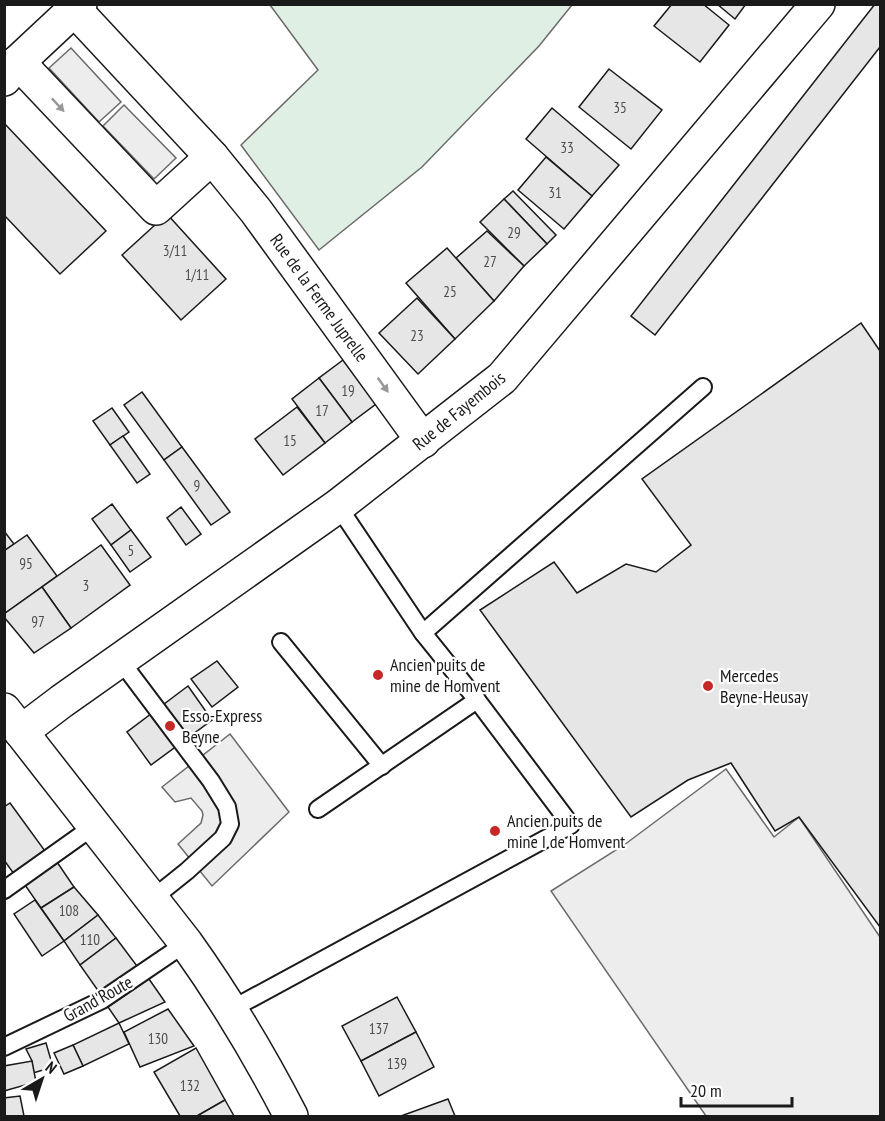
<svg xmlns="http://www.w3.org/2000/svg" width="885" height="1121" font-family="'PT Sans Narrow',sans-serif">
  <rect width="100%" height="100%" fill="#fff"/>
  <polygon fill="#e0efe3" stroke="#6a6a6a" stroke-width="1.5" points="270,5 572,5 539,46 422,167 319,250 241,145 318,70"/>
  <g fill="#ededed" stroke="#6a6a6a" stroke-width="1.5">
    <polygon points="71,48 121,102 99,122 49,68"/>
    <polygon points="124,105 176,158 154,179 103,126"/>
    <polygon points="230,734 289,812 212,886 178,844 201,823 203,815 202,811 191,798 175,802 162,787"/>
    <polygon points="726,769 774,837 799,817 880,937 880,1116 706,1116 551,891 624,845"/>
  </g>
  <g fill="#e6e6e6" stroke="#1a1a1a" stroke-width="1.5">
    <polygon points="672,4 703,4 729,25 700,62 654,26"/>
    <polygon points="717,4 746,4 735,19"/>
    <polygon points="875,4 880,4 880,47 655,335 631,316"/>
    <polygon points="609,69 662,110 631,149 579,107"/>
    <polygon points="552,108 619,165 592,196 526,139"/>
    <polygon points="4,123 106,231 60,274 4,215"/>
    <polygon points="546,157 592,196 564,229 518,190"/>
    <polygon points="513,191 556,235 547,244 504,199"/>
    <polygon points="504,199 547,244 524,266 480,222"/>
    <polygon points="167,214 226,279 181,320 122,255"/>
    <polygon points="487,231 524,266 494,301 456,258"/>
    <polygon points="447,248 494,301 455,339 406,283"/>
    <polygon points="417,298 455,339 418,374 379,333"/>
    <polygon points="861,323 880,351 880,927 799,817 775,831 731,763 688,780 631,817 480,610 554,562 577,593 626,564 656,572 691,545 642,479"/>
    <polygon points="343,360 376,404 352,422 319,378"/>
    <polygon points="319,378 352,422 325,443 292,399"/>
    <polygon points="142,392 182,447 164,460 124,405"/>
    <polygon points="297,407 325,443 283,475 255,439"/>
    <polygon points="112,408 129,432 110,445 93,421"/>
    <polygon points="123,436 150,474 137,483 110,445"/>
    <polygon points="182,447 230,512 211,525 164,460"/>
    <polygon points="112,504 131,530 111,545 92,519"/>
    <polygon points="181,507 201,534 186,545 167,518"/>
    <polygon points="131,530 151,557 130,572 111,545"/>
    <polygon points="4,531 14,544 4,551"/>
    <polygon points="27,535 57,576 4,614 4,551"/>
    <polygon points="101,545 130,585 71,628 42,587"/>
    <polygon points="42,587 71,628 34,653 4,617 4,614"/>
    <polygon points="217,661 238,687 212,707 191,679"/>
    <polygon points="188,686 212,720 151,765 127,732"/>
    <polygon points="10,803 45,851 14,874 4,860 4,807"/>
    <polygon points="57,862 74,887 41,908 25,885"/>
    <polygon points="74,887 98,915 64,941 41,908"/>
    <polygon points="35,900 64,941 42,956 14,914"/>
    <polygon points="98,915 116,938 80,965 64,941"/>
    <polygon points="116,938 137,966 99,992 80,965"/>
    <polygon points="149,979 165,1002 119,1023 108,1007"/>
    <polygon points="397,997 416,1032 361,1061 342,1026"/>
    <polygon points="168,1009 194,1046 140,1067 124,1032"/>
    <polygon points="119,1023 129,1044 83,1066 73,1045"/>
    <polygon points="416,1032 434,1067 379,1096 361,1061"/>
    <polygon points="46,1043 53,1067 33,1073 32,1061 26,1049"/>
    <polygon points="73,1045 83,1066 64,1074 54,1053"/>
    <polygon points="196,1048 225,1100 197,1116 180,1116 154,1072"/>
    <polygon points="32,1061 36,1082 4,1091 4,1066"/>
    <polygon points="20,1096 24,1116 4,1116 4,1098"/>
    <polygon points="448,1099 455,1116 401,1116"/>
    <polygon points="225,1100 234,1116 197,1116"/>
  </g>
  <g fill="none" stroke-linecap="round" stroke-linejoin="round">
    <g stroke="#1a1a1a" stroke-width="20">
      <g id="lane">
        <polyline points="423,633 703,387"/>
        <polyline points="281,642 382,766"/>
        <polyline points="120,660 211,781 227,807 230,824 223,838 187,871 152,899"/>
        <polyline points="318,809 477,700"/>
        <polyline points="4,890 94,826"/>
        <polyline points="232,1009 571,825 477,700 423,633 338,506"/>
        <polyline points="4,1047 102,1000 186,943"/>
      </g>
    </g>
    <g stroke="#1a1a1a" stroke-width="36">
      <g id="street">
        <polyline points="75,10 212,157 256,211 423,441"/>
        <polyline points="18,62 156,208 212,157"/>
        <polyline points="4,79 18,62 80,4"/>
        <polyline points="21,732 62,701 338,506 502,378 818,4"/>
      </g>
    </g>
    <g stroke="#1a1a1a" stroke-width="36">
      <path id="primary" d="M4,710l182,233c40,56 74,113 105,173"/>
    </g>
    <use href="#lane" stroke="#fff" stroke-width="16"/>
    <use href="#street" stroke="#fff" stroke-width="33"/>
    <use href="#primary" stroke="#fff" stroke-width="33"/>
  </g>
  <defs><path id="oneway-solid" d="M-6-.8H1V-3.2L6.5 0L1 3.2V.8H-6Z" transform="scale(1.5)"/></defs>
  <g fill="#989898">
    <use href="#oneway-solid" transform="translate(58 105) rotate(47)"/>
    <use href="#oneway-solid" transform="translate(383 385) rotate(54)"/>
  </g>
  <g fill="#c62828" stroke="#fff" stroke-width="2">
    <circle cx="378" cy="675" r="6"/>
    <circle cx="708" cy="686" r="6"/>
    <circle cx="170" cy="726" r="6"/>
    <circle cx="495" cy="831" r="6"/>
  </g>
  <g text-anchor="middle" stroke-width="4.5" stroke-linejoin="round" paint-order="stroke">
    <g font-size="15" fill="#4d4d4d">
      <text x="620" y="113">35</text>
      <text x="567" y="153">33</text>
      <text x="555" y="198">31</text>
      <text x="514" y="238">29</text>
      <text x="175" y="256">3/11</text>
      <text x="490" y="267">27</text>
      <text x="197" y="280">1/11</text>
      <text x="450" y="297">25</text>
      <text x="417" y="341">23</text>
      <text x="348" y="396">19</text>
      <text x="322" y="416">17</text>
      <text x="290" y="446">15</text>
      <text x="197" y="491">9</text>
      <text x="131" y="556">5</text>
      <text x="26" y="569">95</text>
      <text x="86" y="591">3</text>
      <text x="38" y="627">97</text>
      <text x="69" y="916">108</text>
      <text x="90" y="945">110</text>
      <text x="379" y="1034">137</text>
      <text x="158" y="1044">130</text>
      <text x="397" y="1069">139</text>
      <text x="190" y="1091">132</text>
    </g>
    <g font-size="18" fill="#1a1a1a" stroke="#fff">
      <text transform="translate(319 298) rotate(54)" y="6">Rue de la Ferme Juprelle</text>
      <text transform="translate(459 411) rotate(-39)" y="6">Rue de Fayembois</text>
      <text transform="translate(98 999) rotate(-29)" y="6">Grand'Route</text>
    </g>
    <g font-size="18" fill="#1a1a1a" stroke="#fff" text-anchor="start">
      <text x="390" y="671">Ancien puits de<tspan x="390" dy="21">mine de Homvent</tspan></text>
      <text x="720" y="682">Mercedes<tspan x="720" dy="21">Beyne-Heusay</tspan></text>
      <text x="182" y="722">Esso-Express<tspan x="182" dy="21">Beyne</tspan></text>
      <text x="507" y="827">Ancien puits de<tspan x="507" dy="21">mine I de Homvent</tspan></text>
    </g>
  </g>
  <rect width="885" height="1121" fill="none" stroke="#1a1a1a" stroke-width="12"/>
  <g transform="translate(42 1079) rotate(39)" stroke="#ffffff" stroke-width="4.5" paint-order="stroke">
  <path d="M0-4.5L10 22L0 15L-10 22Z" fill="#1a1a1a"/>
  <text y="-9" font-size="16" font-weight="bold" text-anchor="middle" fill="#1a1a1a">N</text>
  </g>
  <path d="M681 1097v9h111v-9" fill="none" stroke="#1a1a1a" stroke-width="3"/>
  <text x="690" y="1097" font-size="18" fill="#1a1a1a" stroke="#ffffff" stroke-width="4.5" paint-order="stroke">20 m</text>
</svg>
